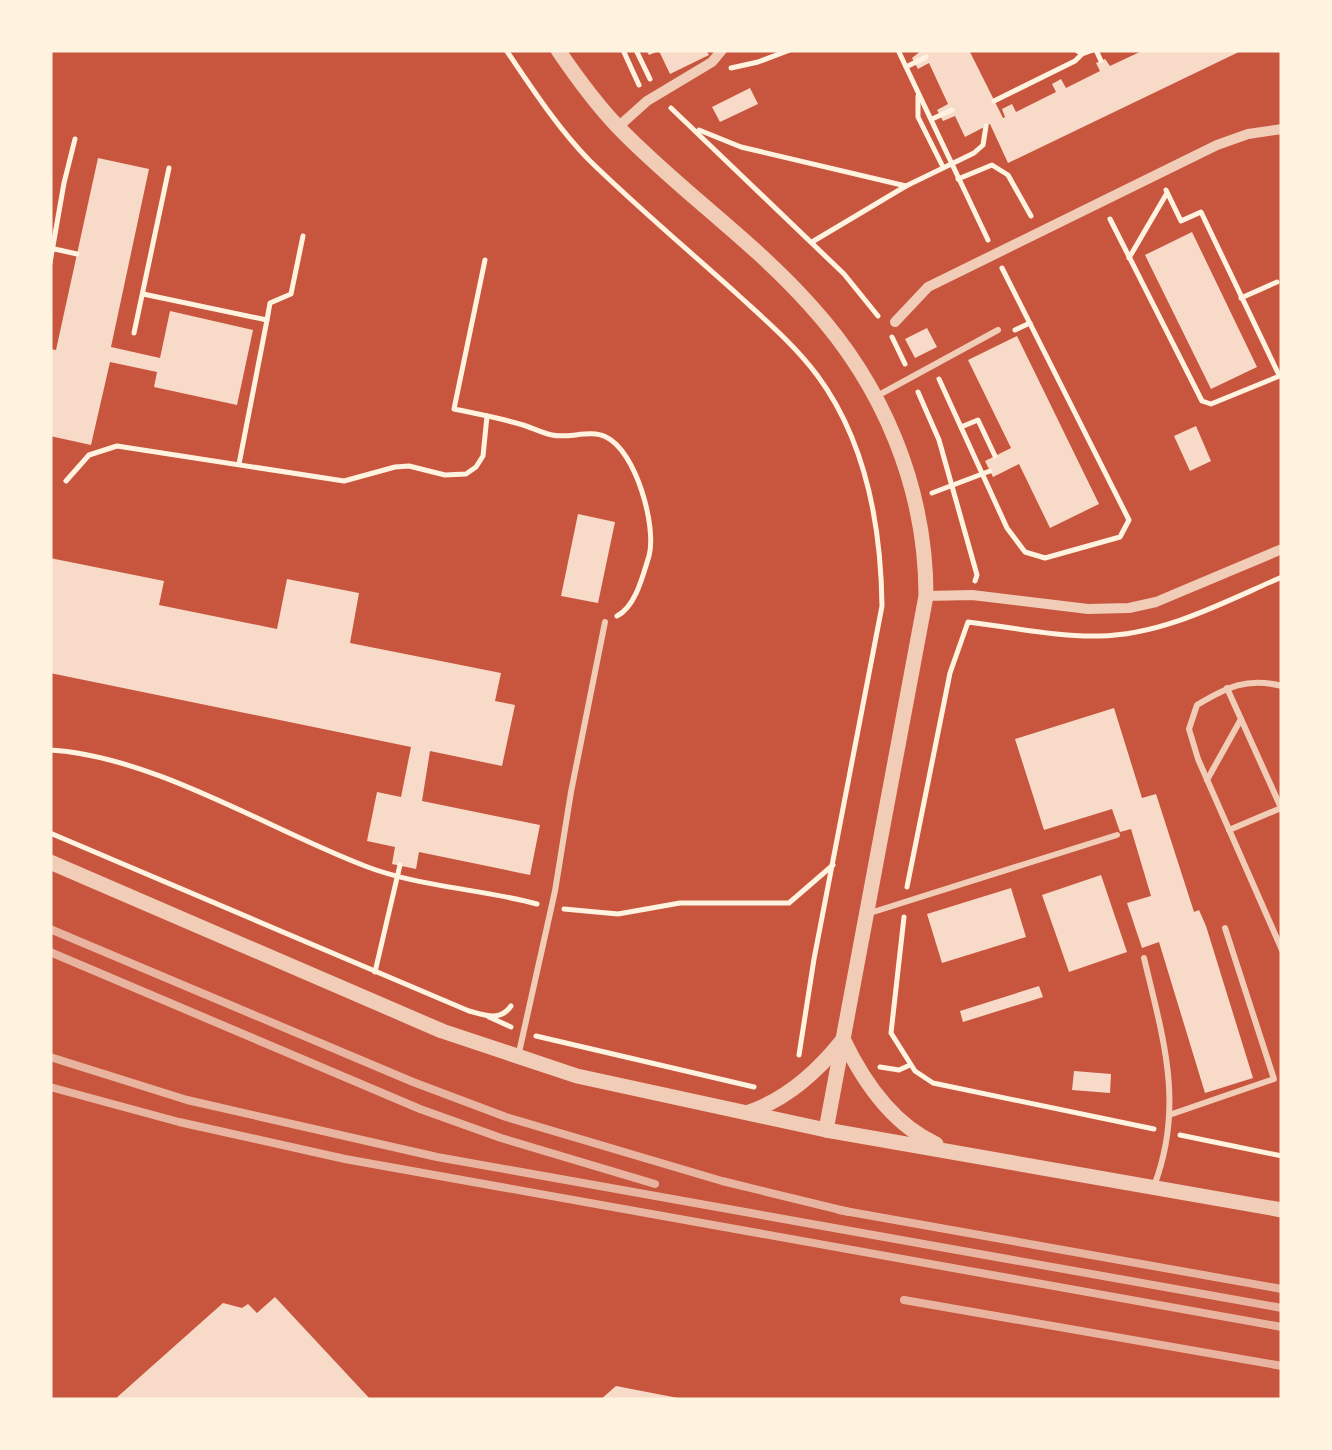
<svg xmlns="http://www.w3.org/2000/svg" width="1332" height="1450" font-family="'Asap Condensed',sans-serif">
  <rect width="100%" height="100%" fill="#c8553d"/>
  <g fill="#f7dbc8">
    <polygon points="646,50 706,50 709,55 670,74 659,51 649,55"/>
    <polygon points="922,50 969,50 1003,118 1005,117 1002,109 1012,104 1016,112 1056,92 1052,84 1061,79 1066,88 1100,71 1096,63 1105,59 1110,66 1144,50 1243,50 1008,163 990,124 965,137 955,116 943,121 937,110 948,104 929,63 918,69 912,58"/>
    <polygon points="750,88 758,104 720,122 712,107"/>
    <polygon points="98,158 149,169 111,347 160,358 170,311 253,330 237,405 154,387 157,372 110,362 91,445 50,436 50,349 56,350"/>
    <polygon points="1192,232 1257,367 1211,389 1145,255"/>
    <polygon points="927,328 937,347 915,358 905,339"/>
    <polygon points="1017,336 1099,504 1050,528 1019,464 993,477 985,461 1011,448 968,360"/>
    <polygon points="1196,426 1211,461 1190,471 1174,436"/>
    <polygon points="578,514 615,522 598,603 561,596"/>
    <polygon points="50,558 164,581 159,605 277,629 287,579 359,593 350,643 501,673 495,701 515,705 502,766 430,751 422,801 540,825 530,875 419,852 416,869 392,864 395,847 367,841 377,792 401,797 411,747 50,673"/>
    <polygon points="1114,708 1142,798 1156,794 1194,912 1199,910 1206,926 1253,1078 1205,1093 1159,942 1142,948 1127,903 1151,896 1131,829 1120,832 1112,809 1044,830 1015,739"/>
    <polygon points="1101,875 1127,952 1069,972 1042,895"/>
    <polygon points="1011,888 1026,937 942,963 927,914"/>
    <polygon points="1039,986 1043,997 963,1022 960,1011"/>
    <polygon points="1074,1071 1111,1074 1110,1093 1072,1090"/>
    <polygon points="275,1297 371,1400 114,1400 223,1303 242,1308 248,1304 257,1313"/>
    <polygon points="616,1386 678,1398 678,1400 600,1400"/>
  </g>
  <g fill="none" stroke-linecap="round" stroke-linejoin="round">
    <g stroke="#fff3e0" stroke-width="5">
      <path d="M506,50c26,38 51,77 83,110 47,46 98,89 147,133 28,26 58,51 81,82 49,66 64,151 65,231l-68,353 -15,96"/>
      <polyline points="623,50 639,85"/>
      <polyline points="636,50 650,79"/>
      <polyline points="898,50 988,240"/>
      <polyline points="1076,50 1082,54 1093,50"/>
      <polyline points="1096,50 1101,61"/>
      <polyline points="906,67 926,57"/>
      <polyline points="731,68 758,62 790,50"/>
      <polyline points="918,96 918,117 943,167"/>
      <polyline points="994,101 1075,61 1082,54"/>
      <polyline points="671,108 844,274 878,316"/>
      <polyline points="932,119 952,110"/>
      <polyline points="699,130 741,147 906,186 974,153 983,145 986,126"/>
      <polyline points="958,179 992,165 1008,175 1031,216"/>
      <polyline points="1166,190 1181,221 1201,212 1279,375"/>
      <polyline points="1110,219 1202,401 1211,404 1282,375"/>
      <polyline points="812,242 906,186"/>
      <polyline points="50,248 77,254"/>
      <polyline points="1129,258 1167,193"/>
      <path d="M485,260l-31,149c23,5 47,9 69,16 10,3 19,8 29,10 17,4 38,-6 54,2 30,14 51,90 43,119 -6,19 -13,50 -32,60"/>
      <polyline points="50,263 64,183 75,139"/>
      <polyline points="143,294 267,320 239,464"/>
      <polyline points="1241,298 1277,282"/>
      <polyline points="267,320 270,303 291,294 303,236"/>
      <polyline points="1015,330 1030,323"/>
      <polyline points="134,333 169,168"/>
      <polyline points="892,337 905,364"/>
      <polyline points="939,379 1007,528 1025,552 1045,558 1120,537 1129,520 1002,268"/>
      <polyline points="918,392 939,440 977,575 975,581"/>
      <polyline points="961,427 978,420 995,456"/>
      <polyline points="66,481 89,455 117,446 344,481 395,467 409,466 445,475 466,474 476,467 483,456 487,416"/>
      <polyline points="932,493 990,471"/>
      <path d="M50,750c103,6 218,79 315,116 54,21 117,23 172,38"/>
      <path d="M50,833l419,178c15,4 31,11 42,-5"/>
      <path d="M907,887l43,-214 18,-51c43,5 88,15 131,14 65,-1 125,-34 183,-59"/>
      <polyline points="564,909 618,914 680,903 789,903 833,865"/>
      <polyline points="904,917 891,1033 915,1071 933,1083 1154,1129"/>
      <polyline points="375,972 400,865"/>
      <polyline points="489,1017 511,1027"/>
      <polyline points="536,1036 754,1087"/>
      <polyline points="880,1067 899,1070 910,1065"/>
      <polyline points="1180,1135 1282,1156"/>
    </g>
    <g stroke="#f1ccb7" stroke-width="6">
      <polyline points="877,396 998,330"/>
      <path d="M1282,686c-35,-9 -55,1 -85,19l-8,24 9,30 84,191"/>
      <polyline points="1227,688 1282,810"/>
      <polyline points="1207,780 1241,719"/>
      <polyline points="1229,830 1281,808"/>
      <polyline points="870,913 1117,835"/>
      <path d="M1144,958c19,80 41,147 10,228"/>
      <polyline points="518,1057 555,891 571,792 605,622"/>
      <polyline points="1172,1114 1274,1079 1225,928"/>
    </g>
    <g stroke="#f1ccb7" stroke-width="10">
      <polyline points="618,127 647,101 712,62 722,50"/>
      <polyline points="895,322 928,287 1217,145 1248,134 1282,129"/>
      <polyline points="926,596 972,595 1088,609 1129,608 1156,602 1282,549"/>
    </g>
    <g stroke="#f1ccb7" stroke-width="15">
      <path d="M558,50c19,28 38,54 61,78 60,62 133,112 191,177 73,80 116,182 116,291l-100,534"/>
      <polyline points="50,862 442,1031 577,1076 826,1130 1282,1210"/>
      <path d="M843,1039c20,42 49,85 93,105"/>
      <path d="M749,1112c38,-13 67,-39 92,-70"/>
    </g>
    <g stroke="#e9b49f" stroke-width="8">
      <polyline points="50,929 413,1082 506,1117 722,1181 849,1212"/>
      <polyline points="50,952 420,1109 501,1138 655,1184"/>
      <polyline points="50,1057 187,1100 437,1157 1282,1308"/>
      <polyline points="50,1087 179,1122 345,1159 1282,1327"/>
      <polyline points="839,1210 1282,1289"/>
      <polyline points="904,1300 1282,1366"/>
    </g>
  </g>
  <rect width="1332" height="1450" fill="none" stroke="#fff3e0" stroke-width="105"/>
</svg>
